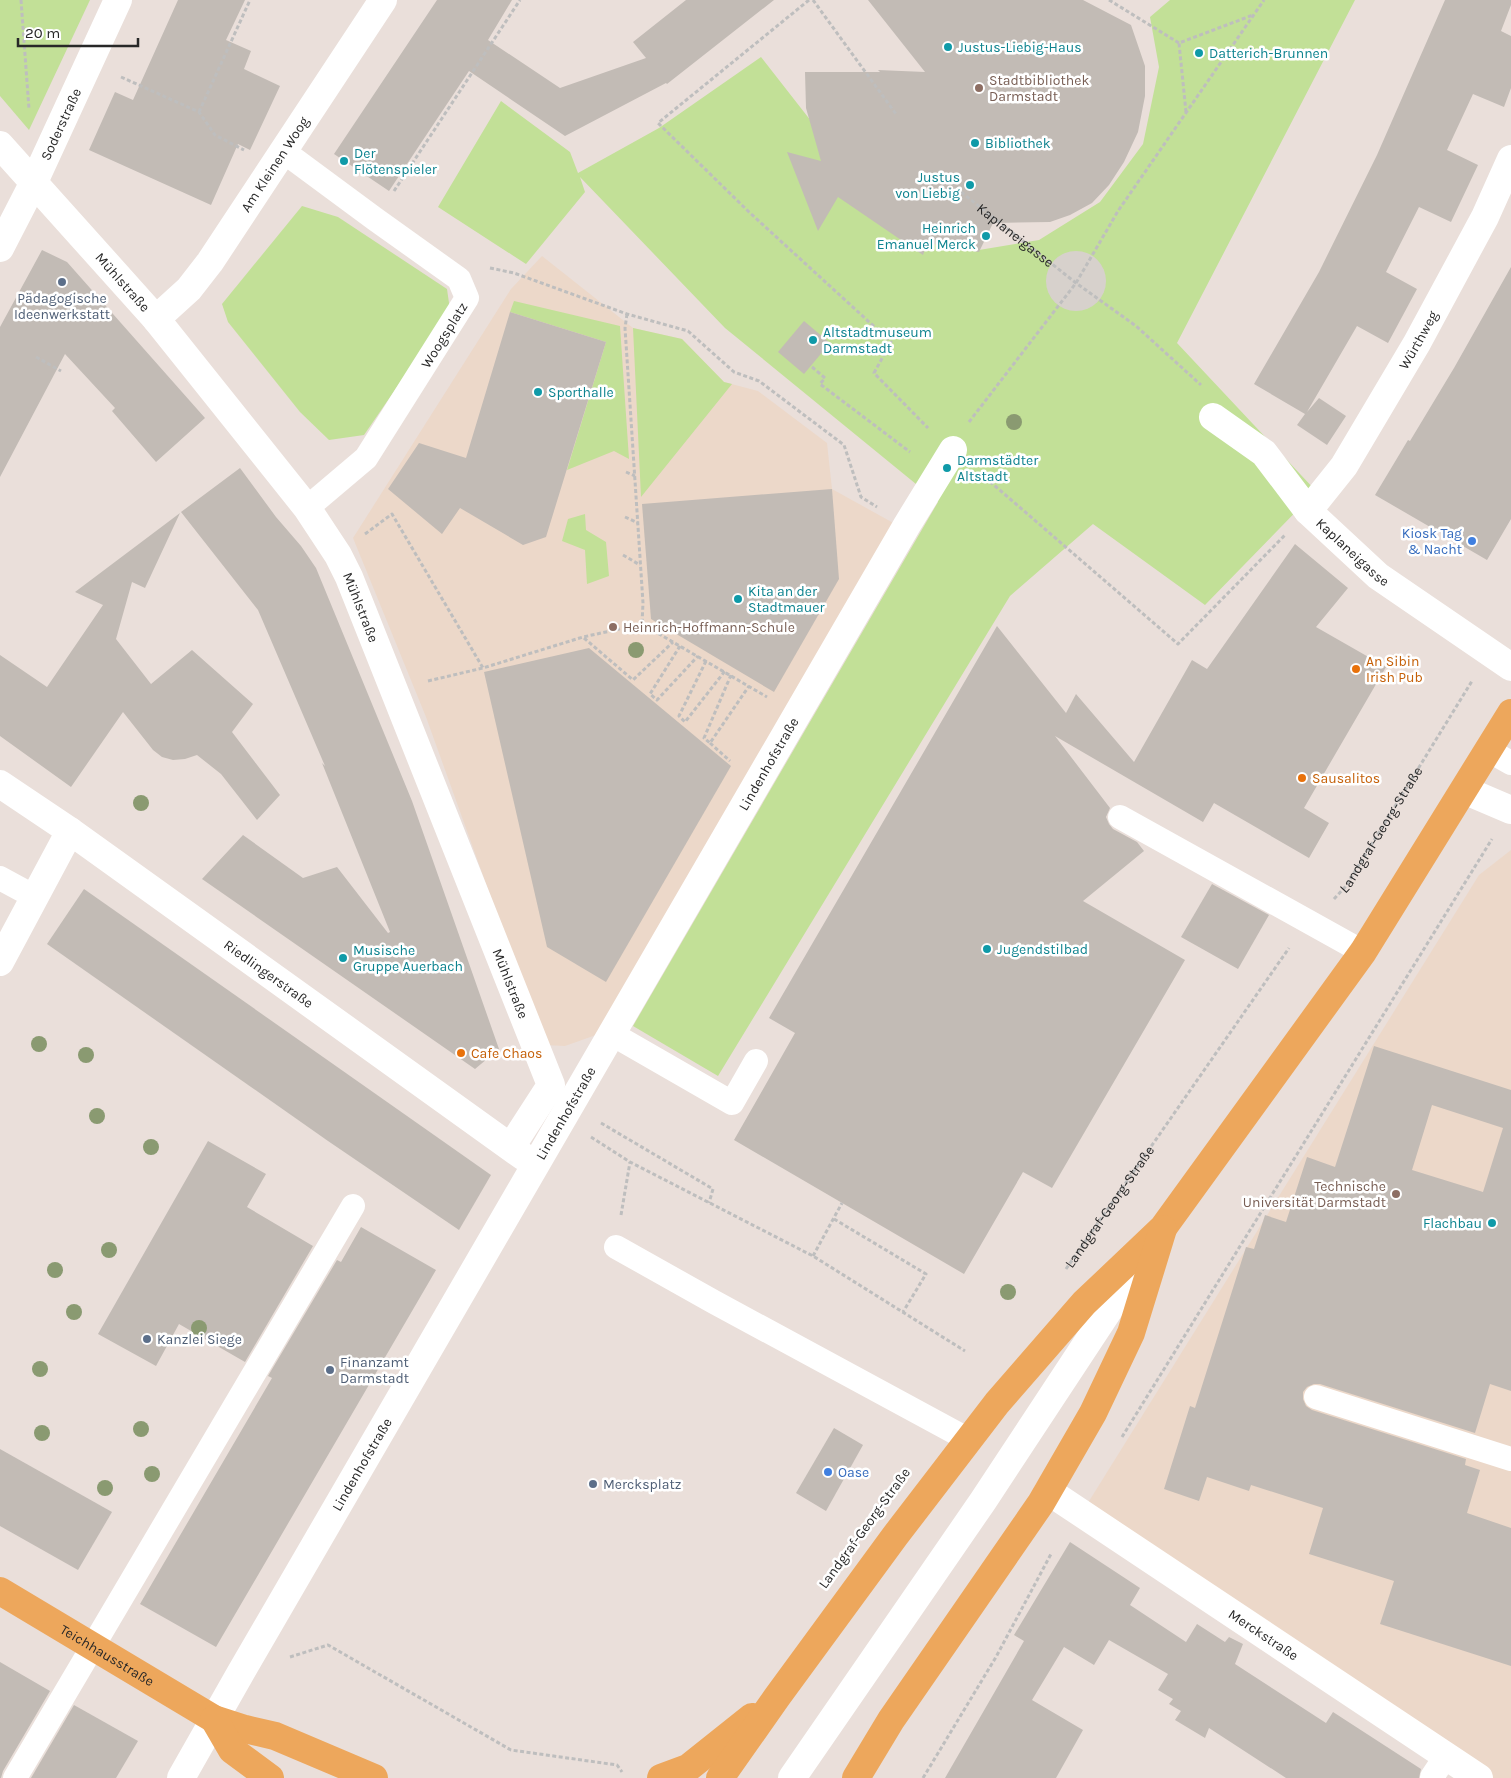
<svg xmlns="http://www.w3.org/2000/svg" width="1511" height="1778" font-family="Karla,sans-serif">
  <rect width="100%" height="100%" fill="#eadfda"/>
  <g fill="#ecd8c9">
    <polygon points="542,256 633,328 682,339 724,382 758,391 827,443 832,489 897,525 596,1035 565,1046 544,1045 426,717 353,538 511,289"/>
    <polygon points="1511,850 1511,1778 1479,1778 1081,1514 1479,875"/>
  </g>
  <g fill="#c2e097">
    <polygon points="0,0 90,0 29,130 0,96"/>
    <polygon points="1170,0 1355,0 1177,343 1316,491 1205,605 1093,524 1010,596 718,1076 633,1026 938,502 725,328 580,177 585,192 526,264 438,207 501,101 570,152 578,173 659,128 761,57 811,121 979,250 1039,240 1100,202 1143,144 1159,67 1150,17"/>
    <polygon points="302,206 338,217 447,289 450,310 364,435 329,440 300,412 228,322 222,304"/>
    <polygon points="514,301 620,326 629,459 614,451 567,470 606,342 510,312"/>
    <polygon points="633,328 682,339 724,382 732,384 641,497"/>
    <polygon points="585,514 586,530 606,542 609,576 587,584 585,550 562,541 568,519"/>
  </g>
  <circle fill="#d7d1cc" cx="1076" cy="281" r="30"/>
  <g fill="#c2bbb5" fill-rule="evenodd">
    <polygon points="178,0 245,0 226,40 251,51 244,69 280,86 250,150 238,144 211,205 89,150 115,92 133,100"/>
    <polygon points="437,0 512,0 488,40 560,88 646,58 633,42 686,0 774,0 667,84 666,83 565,136 469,71 389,191 334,154"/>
    <polygon points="868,0 1083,0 1131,25 1145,66 1145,96 1138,132 1124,162 1109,185 1092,203 1070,215 1050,222 993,223 979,252 927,243 923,255 838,197 818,231 787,152 821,161 806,108 805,72 880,72 878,70 925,72"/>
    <polygon points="1445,0 1511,0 1511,5 1501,31 1511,36 1511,88 1504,107 1473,94 1447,150 1478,165 1451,222 1419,207 1386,272 1417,289 1388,343 1357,326 1307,412 1319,398 1346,416 1327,445 1297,425 1305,414 1254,384 1319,272 1377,155"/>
    <polygon points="42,250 67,262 205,418 156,462 112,411 115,408 65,354 0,477 0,327"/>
    <polygon points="1511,267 1511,519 1487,560 1375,495 1408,440 1410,441 1454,368"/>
    <polygon points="510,312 606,342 546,537 523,545 460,508 442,534 388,489 419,443 466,458"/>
    <polygon points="804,321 830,343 804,374 778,352"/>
    <polygon points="240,468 276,517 301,546 316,568 412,801 499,1049 475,1069 202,879 243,835 303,878 337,867 388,933 390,932 322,763 325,766 258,610 181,512"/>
    <polygon points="832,489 839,579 774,692 651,619 642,504"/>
    <polygon points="180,513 145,588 132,582 116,639 151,684 192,650 253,704 232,732 280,795 257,820 221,774 197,755 185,759 173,760 162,757 153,750 123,712 71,787 0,736 0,655 47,687 103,605 75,592"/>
    <polygon points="1295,544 1348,588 1316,627 1386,667 1304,808 1329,823 1309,858 1214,803 1203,822 1055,736 1110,808 1106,817 1109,824 1113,829 1137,842 1144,851 1083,901 1185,960 1052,1188 1023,1172 964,1274 734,1140 795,1033 769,1018 997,626 1066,713 1076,694 1134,762 1192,660 1207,669"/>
    <polygon points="589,648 731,766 606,982 547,947 484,672"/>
    <polygon points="1212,884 1269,915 1238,969 1181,937"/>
    <polygon points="84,889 491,1175 459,1230 328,1141 47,944"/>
    <path d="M1374,1046l137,44v301l-21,-7 -15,49 -155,-49h-6l-7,3 -4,5v7l3,7 6,4 154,49 -1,6 15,5 -13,43 44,15v138l-131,-42 14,-43 -85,-27 14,-46 -72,-23 -2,6 -42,-14 -8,24 -35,-12 26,-83 5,2 51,-161 8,2 11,-34 21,7 21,-65 28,10zM1432,1105l71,23 -20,64 -71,-22z"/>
    <polygon points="208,1141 266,1174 247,1207 313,1246 245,1362 179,1324 156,1366 98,1334"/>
    <polygon points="361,1227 436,1270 216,1647 140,1604 272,1378 268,1376 337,1260 341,1262"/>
    <polygon points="834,1428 863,1445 826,1511 796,1493"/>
    <polygon points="0,1449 112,1512 78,1570 0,1526"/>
    <polygon points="1070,1542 1140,1588 1130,1605 1186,1642 1197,1624 1225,1642 1229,1637 1243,1644 1235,1664 1326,1723 1333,1712 1421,1769 1419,1778 1286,1778 1209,1728 1205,1738 1175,1720 1181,1711 1169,1704 1173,1699 1158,1690 1168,1674 1109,1640 1094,1665 1064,1647 1032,1700 1083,1730 1056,1778 945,1778 1024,1641 1014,1635"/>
    <polygon points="0,1662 50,1691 3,1771 1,1778 0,1778"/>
    <polygon points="74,1705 138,1741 116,1778 31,1778"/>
  </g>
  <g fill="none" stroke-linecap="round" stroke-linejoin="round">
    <g stroke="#bebebe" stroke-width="3" stroke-dasharray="4 2.5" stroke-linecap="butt">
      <polyline points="21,0 29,109"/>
      <polyline points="809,0 658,123 749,212 891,342 874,373 928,428"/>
      <polyline points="813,0 896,114"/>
      <polyline points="1109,0 1179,43"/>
      <polyline points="121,77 199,112 215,135 244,150"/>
      <polyline points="199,112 250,0"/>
      <polyline points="1186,112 1179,43 1253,15"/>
      <path id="s1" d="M956,188l120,95 60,43 65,59"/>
      <polyline points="394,191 520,0"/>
      <polyline points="490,268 514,273 627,314 688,331 734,372 759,381 844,445 861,497 877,507"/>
      <polyline points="627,314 625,328 643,603 642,624"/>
      <polyline points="36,357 61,371"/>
      <polyline points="812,367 825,378 820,384 910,452"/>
      <polyline points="969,422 1076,283 1118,211 1264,0"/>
      <polyline points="626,472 635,476"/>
      <polyline points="980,473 1178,644 1285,535"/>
      <polyline points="625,517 638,523"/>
      <polyline points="365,534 392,514 483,668"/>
      <polyline points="623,555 640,565"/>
      <polyline points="584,638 633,680 673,642"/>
      <polyline points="680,646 650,694 657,700 698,656"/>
      <polyline points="706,661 679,716 685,722 725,671"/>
      <polyline points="731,675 704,738 710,743 749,686"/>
      <polyline points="428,681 483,668 583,637 642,624 767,697"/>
      <polyline points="710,743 730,761"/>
      <path id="s2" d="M1334,899l12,-13 126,-205"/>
      <polyline points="601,1123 713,1189 709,1203"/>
      <polyline points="591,1137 630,1162 813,1256 965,1351"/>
      <polyline points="621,1215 630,1162"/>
      <polyline points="834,1219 926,1274 903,1312"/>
      <polyline points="813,1256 842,1203"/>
      <path id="s3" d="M1066,1269l223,-321"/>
      <polyline points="1122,1437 1492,839"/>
      <polyline points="290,1657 328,1645 511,1750 617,1765 622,1772"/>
      <polyline points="923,1778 996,1657 1051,1554"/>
    </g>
    <g stroke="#fff" stroke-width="24">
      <polyline points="283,151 375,219 459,279 467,298 366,458 307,508"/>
      <polyline points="1488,750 1511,763"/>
      <polyline points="1120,817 1363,952"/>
      <polyline points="0,878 35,897"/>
      <polyline points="612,1034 732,1103 756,1061"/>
      <polyline points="616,1247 714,1302 969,1440"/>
      <polyline points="1316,1397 1511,1459"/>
      <polyline points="1432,1777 1446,1756"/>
      <polyline points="15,1778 353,1206"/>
    </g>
    <g stroke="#fff" stroke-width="28">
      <path id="s4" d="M0,145l156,174 151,189 31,47 11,22 202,508 -40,62"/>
      <path id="s5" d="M0,248l34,-66 84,-182"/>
      <path id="s6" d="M156,319l33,-30 21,-27 173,-262"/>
      <path id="s7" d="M1213,417l51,36 44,58 70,65 133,91"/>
      <path id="s8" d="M1308,511l36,-45 73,-123 68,-126 26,-58"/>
      <path id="s9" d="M0,784l70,47 454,326"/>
      <polyline points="1464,790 1511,810"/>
      <polyline points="0,962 70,831"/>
      <path id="s10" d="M1048,1491l431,287"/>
      <path id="s11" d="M181,1778l59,-104 667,-1149 46,-75"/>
      <polyline points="792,1778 983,1501 1149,1249"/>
    </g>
    <g stroke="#eda75c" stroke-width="28">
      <path id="s12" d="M0,1591l214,128 31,10 30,7 99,42"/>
      <polyline points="214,1719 232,1750 270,1778"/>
      <polyline points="661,1778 688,1768 752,1717"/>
      <polyline points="720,1778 777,1697 895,1536 997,1403 1084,1303 1163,1228 1363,952 1511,713"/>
      <polyline points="856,1778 891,1720 1041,1503 1093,1413 1131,1333 1163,1229"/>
    </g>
  </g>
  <g fill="#8a9a71">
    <circle cx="1014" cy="422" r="8"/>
    <circle cx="636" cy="650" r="8"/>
    <circle cx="141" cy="803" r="8"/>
    <circle cx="39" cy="1044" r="8"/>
    <circle cx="86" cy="1055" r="8"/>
    <circle cx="97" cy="1116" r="8"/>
    <circle cx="151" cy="1147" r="8"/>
    <circle cx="109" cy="1250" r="8"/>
    <circle cx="55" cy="1270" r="8"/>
    <circle cx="1008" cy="1292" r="8"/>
    <circle cx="74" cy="1312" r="8"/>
    <circle cx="199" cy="1328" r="8"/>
    <circle cx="40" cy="1369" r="8"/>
    <circle cx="141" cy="1429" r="8"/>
    <circle cx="42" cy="1433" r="8"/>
    <circle cx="152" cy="1474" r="8"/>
    <circle cx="105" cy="1488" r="8"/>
  </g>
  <g fill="#0f9aa8" stroke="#fff" stroke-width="2">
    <circle cx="948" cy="47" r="5"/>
    <circle cx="1199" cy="53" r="5"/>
    <circle cx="975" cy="143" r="5"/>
    <circle cx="344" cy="161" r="5"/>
    <circle cx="970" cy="185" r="5"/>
    <circle cx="986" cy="236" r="5"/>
    <circle cx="813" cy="340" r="5"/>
    <circle cx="538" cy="392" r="5"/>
    <circle cx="947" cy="468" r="5"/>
    <circle cx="738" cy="599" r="5"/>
    <circle cx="987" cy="949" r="5"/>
    <circle cx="343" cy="958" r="5"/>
    <circle cx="1492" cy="1223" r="5"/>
  </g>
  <g fill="#8d6e63" stroke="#fff" stroke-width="2">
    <circle cx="979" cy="88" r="5"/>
    <circle cx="613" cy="627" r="5"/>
    <circle cx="1396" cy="1194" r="5"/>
  </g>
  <g fill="#5c6f8a" stroke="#fff" stroke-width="2">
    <circle cx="62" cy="282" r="5"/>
    <circle cx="147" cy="1339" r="5"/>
    <circle cx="330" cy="1370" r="5"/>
    <circle cx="593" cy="1484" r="5"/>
  </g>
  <g fill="#3f7fe0" stroke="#fff" stroke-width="2">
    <circle cx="1472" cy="541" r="5"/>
    <circle cx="828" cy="1472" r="5"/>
  </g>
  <g fill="#e8710a" stroke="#fff" stroke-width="2">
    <circle cx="1356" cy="669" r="5"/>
    <circle cx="1302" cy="778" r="5"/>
    <circle cx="461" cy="1053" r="5"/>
  </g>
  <g text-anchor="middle" stroke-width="5" stroke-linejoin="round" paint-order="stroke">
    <g font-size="14" fill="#0d838f" stroke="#fff" text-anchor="start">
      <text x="958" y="52">Justus-Liebig-Haus</text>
      <text x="1209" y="58">Datterich-Brunnen</text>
      <text x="985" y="148">Bibliothek</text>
      <text x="354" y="158">Der<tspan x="354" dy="16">Flötenspieler</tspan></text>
      <text x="960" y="182" text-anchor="end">Justus<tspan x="960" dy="16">von Liebig</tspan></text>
      <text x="976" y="233" text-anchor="end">Heinrich<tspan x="976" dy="16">Emanuel Merck</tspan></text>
      <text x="823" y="337">Altstadtmuseum<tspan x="823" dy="16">Darmstadt</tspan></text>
      <text x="548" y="397">Sporthalle</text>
      <text x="957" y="465">Darmstädter<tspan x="957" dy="16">Altstadt</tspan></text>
      <text x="748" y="596">Kita an der<tspan x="748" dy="16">Stadtmauer</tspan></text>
      <text x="997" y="954">Jugendstilbad</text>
      <text x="353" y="955">Musische<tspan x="353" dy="16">Gruppe Auerbach</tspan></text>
      <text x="1482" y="1228" text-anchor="end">Flachbau</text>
    </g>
    <g font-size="14" fill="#785e54" stroke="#fff" text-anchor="start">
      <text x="989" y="85">Stadtbibliothek<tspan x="989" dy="16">Darmstadt</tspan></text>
      <text x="623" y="632">Heinrich-Hoffmann-Schule</text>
      <text x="1386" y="1191" text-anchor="end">Technische<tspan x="1386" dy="16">Universität Darmstadt</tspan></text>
    </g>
    <g font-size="14" fill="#282828" stroke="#fff">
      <text dy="5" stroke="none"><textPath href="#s5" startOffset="138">Soderstraße</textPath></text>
      <text dy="5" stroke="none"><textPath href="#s6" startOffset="196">Am Kleinen Woog</textPath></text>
      <text dy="5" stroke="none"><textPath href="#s1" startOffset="76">Kaplaneigasse</textPath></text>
      <text dy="5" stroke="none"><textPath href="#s4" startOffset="184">Mühlstraße</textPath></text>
      <text transform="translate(444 335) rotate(-58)" y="5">Woogsplatz</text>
      <text dy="5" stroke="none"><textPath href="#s8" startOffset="204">Würthweg</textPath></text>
      <text dy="5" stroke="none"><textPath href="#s7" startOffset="196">Kaplaneigasse</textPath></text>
      <text dy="5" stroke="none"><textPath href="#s4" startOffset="589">Mühlstraße</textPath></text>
      <text dy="5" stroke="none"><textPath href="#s11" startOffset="1172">Lindenhofstraße</textPath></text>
      <text dy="5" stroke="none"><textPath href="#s2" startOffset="84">Landgraf-Georg-Straße</textPath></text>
      <text dy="5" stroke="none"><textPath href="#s9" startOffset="329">Riedlingerstraße</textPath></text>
      <text dy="5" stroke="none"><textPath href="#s4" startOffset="994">Mühlstraße</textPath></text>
      <text dy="5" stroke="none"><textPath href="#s11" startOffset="768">Lindenhofstraße</textPath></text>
      <text dy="5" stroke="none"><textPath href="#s3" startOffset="76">Landgraf-Georg-Straße</textPath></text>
      <text dy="5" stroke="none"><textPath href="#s11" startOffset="362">Lindenhofstraße</textPath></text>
      <text transform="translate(864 1528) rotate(-54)" y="5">Landgraf-Georg-Straße</text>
      <text dy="5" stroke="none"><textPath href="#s10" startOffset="259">Merckstraße</textPath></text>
      <text dy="5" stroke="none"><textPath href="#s12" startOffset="125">Teichhausstraße</textPath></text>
    </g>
    <g font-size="14" fill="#4e5e75" stroke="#fff" text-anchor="start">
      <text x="62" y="303" text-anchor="middle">Pädagogische<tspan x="62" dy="16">Ideenwerkstatt</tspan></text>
      <text x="157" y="1344">Kanzlei Siege</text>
      <text x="340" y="1367">Finanzamt<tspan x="340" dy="16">Darmstadt</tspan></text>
      <text x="603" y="1489">Mercksplatz</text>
    </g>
    <g font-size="14" fill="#366cbe" stroke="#fff" text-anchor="end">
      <text x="1462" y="538">Kiosk Tag<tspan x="1462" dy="16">&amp; Nacht</tspan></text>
      <text x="838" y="1477" text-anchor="start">Oase</text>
    </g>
    <g font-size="14" fill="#c56008" stroke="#fff" text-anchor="start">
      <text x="1366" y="666">An Sibin<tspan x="1366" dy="16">Irish Pub</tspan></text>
      <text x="1312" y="783">Sausalitos</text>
      <text x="471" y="1058">Cafe Chaos</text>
    </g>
  </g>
  <path d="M18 38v8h120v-8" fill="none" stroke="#282828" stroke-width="2.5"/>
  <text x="25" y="38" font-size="15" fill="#282828" stroke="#ffffff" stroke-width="4" paint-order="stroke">20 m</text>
</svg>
